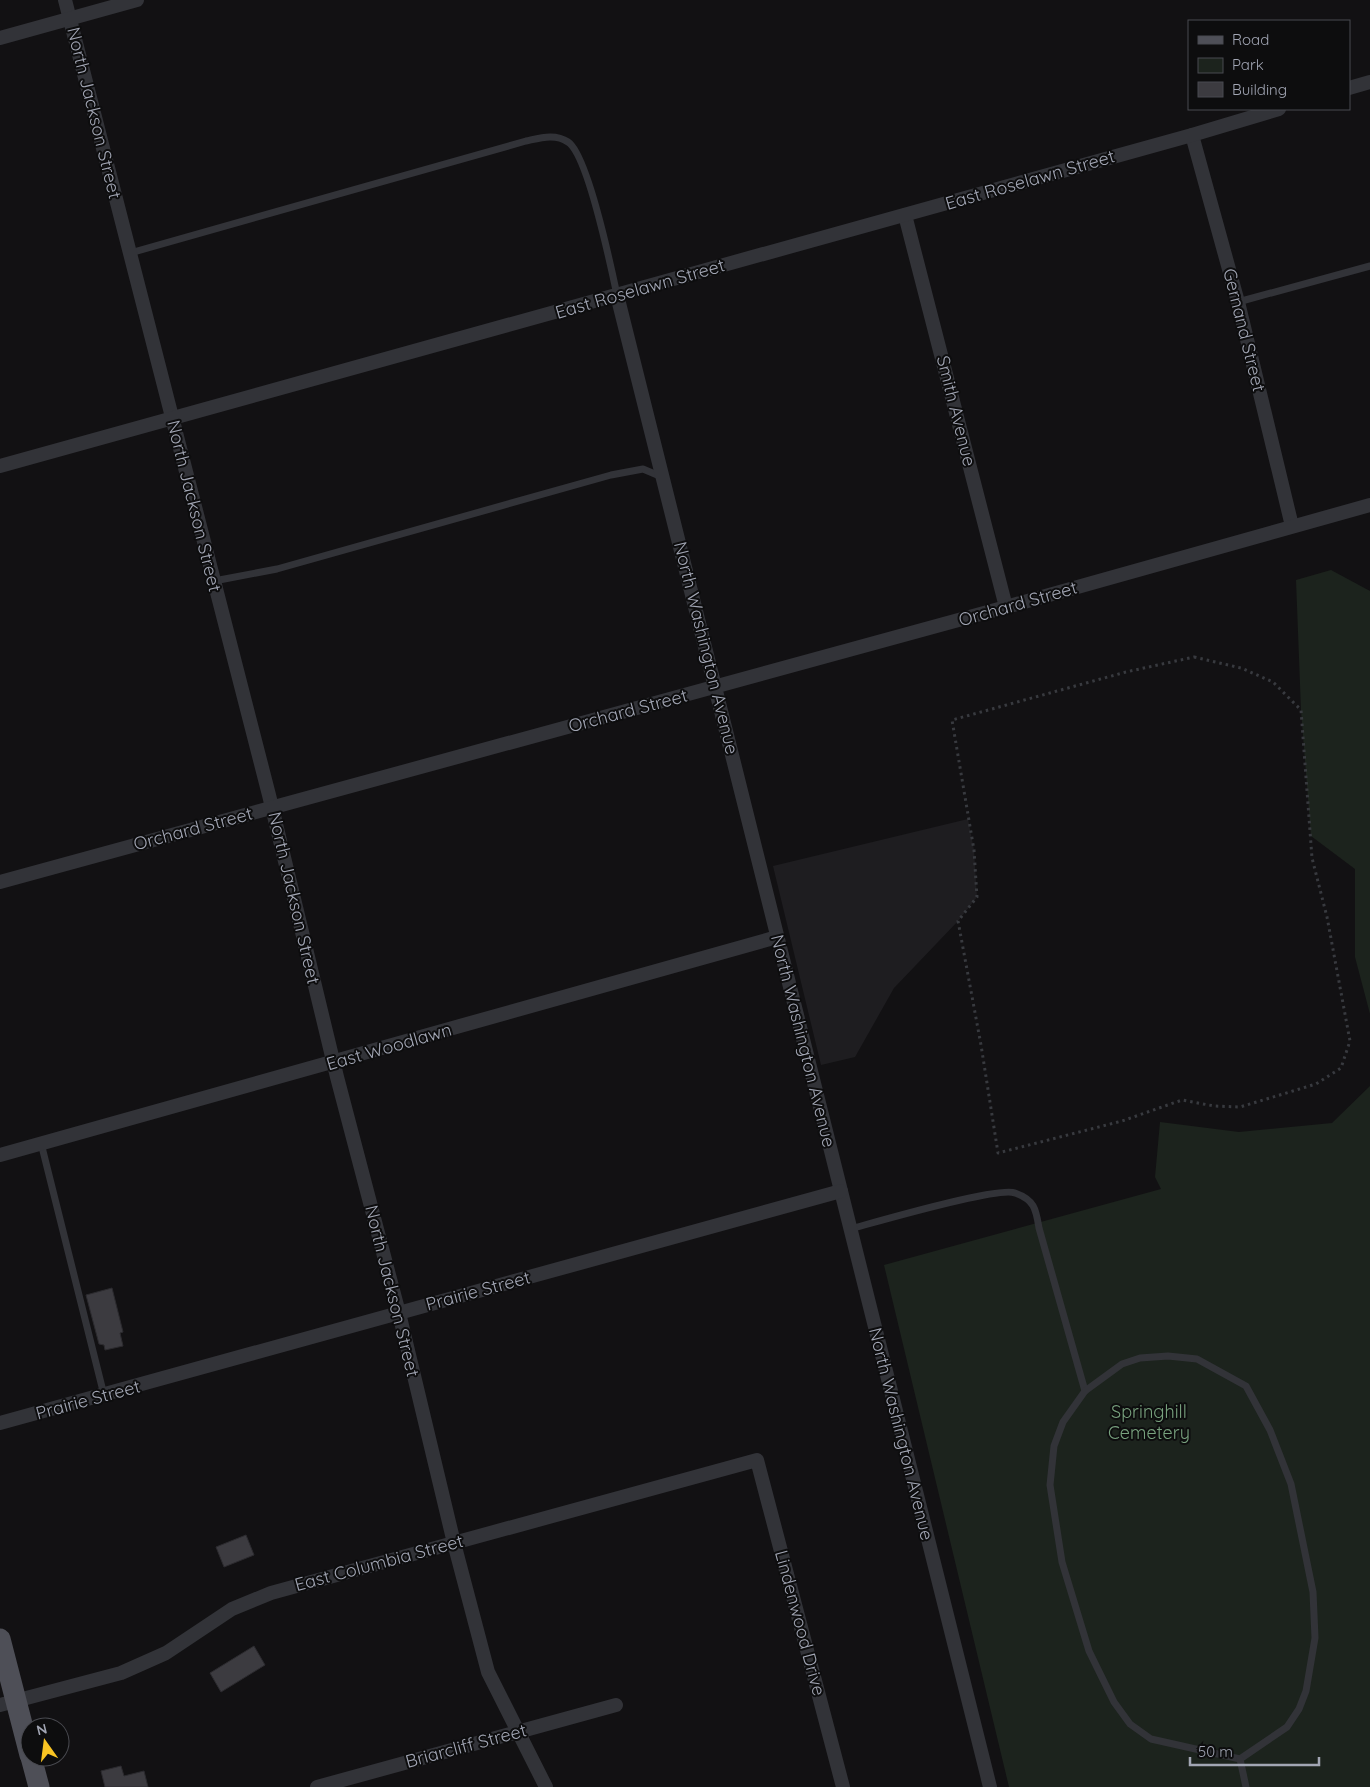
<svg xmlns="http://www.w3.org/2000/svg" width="1370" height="1787" font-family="Quicksand,sans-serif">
  <rect width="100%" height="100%" fill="#121113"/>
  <polygon fill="#1e1d20" points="968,819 974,850 977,897 958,921 894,988 855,1057 821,1065 773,866"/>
  <g fill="#1c231d">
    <polygon points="1331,570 1370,591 1370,1014 1355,957 1355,869 1311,836 1301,710 1296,580"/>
    <polygon points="1370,1086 1370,1787 1009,1787 884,1265 1161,1189 1155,1177 1160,1122 1239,1132 1332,1123"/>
  </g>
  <g fill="#3c3b40" stroke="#2c2b2f">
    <polygon points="112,1288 123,1332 120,1333 123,1346 105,1350 104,1345 99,1344 86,1295"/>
    <polygon points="246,1535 254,1555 224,1567 216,1547"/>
    <polygon points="254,1646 265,1665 221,1692 210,1673"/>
    <polygon points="121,1766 124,1776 144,1771 148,1787 105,1787 101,1771"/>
  </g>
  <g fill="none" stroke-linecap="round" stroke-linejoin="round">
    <polygon stroke="#383a3f" stroke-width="3" stroke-dasharray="2.5 4" stroke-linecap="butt" points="1194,657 1241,668 1273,682 1301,710 1312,858 1327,917 1350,1041 1341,1068 1316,1084 1240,1107 1214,1106 1182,1100 1122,1121 998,1153 981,1045 958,921 977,897 974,850 952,720 1126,672"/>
    <g stroke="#323338" stroke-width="7">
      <path d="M130,253l396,-112c14,-3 29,-8 42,1 20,13 43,125 49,153"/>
      <polyline points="1238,302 1370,266"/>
      <polyline points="214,581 277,569 611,475 643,469 662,477"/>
      <polyline points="41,1143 104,1395"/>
      <path d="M850,1229c26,-7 149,-43 165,-36 20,7 21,17 24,35l46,163"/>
      <polygon points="1168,1356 1197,1359 1246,1386 1270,1430 1291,1484 1313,1592 1315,1638 1306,1691 1299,1709 1287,1727 1240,1759 1151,1739 1130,1724 1114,1702 1089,1651 1062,1562 1050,1485 1054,1446 1063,1422 1085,1391 1122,1364 1140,1358"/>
      <polyline points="1240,1759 1246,1787"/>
    </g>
    <g stroke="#323338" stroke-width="14">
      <polyline points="65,0 269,795 337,1077 399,1313 454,1543 488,1672 546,1787"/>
      <polyline points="0,38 137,0"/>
      <polyline points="1349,88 1370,82"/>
      <polyline points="1192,135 1238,302 1292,526"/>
      <polyline points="905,215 1006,607"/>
      <polyline points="617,295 990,1787"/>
      <polyline points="0,466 1192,135 1279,109"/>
      <polyline points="0,882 1006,607 1370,505"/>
      <polyline points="0,1155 777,937"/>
      <polyline points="0,1423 841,1191"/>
      <polyline points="0,1705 121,1673 166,1653 232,1609 271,1593 757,1460 843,1787"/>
      <polyline points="317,1787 616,1705"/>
    </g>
    <g stroke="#4e4f57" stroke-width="21">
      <polyline points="0,1639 30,1755"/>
      <polyline points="31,1757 39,1787"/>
    </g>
  </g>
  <g text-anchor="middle" stroke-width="4" stroke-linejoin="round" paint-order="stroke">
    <g font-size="18" fill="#a2a6b4" stroke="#0d0d0e">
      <text transform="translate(94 113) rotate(76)" y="6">North Jackson Street</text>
      <text transform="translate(1030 180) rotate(-16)" y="6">East Roselawn Street</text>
      <text transform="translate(640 289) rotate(-16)" y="6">East Roselawn Street</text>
      <text transform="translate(1244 330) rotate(76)" y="6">Gernand Street</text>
      <text transform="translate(956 411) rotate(76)" y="6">Smith Avenue</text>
      <text transform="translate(194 506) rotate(76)" y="6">North Jackson Street</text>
      <text transform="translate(1018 604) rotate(-16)" y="6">Orchard Street</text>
      <text transform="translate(706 648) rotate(76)" y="6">North Washington Avenue</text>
      <text transform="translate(628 711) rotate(-15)" y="6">Orchard Street</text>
      <text transform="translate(193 829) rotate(-15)" y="6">Orchard Street</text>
      <text transform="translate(294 898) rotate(77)" y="6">North Jackson Street</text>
      <text transform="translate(803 1041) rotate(76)" y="6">North Washington Avenue</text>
      <text transform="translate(389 1047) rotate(-16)" y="6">East Woodlawn</text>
      <text transform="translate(392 1291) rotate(76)" y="6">North Jackson Street</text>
      <text transform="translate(478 1291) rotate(-15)" y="6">Prairie Street</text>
      <text transform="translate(88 1400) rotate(-15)" y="6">Prairie Street</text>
      <text transform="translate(901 1434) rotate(76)" y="6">North Washington Avenue</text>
      <text transform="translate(379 1563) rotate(-15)" y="6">East Columbia Street</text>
      <text transform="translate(800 1623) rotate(75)" y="6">Lindenwood Drive</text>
      <text transform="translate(466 1746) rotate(-15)" y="6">Briarcliff Street</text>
    </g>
    <g font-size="18" fill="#78a17e" stroke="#0d0d0e">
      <text x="1149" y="1418">Springhill<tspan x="1149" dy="21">Cemetery</tspan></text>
    </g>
  </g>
  <rect x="1188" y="20" width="162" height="90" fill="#0d0d0e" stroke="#494a50"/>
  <rect x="1198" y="36" width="25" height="8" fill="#4e4f57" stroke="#494a50"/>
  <text x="1232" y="45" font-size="15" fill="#a2a6b4">Road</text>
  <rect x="1198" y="58" width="25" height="15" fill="#1c231d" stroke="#494a50"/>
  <text x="1232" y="70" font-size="15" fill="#a2a6b4">Park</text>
  <rect x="1198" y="82" width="25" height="15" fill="#3c3b40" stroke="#494a50"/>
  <text x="1232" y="95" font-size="15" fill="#a2a6b4">Building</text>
  <g transform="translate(45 1742) rotate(346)"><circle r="24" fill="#0d0d0e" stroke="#494a50"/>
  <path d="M0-4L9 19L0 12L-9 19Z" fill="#f9c423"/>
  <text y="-8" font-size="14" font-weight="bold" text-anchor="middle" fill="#a2a6b4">N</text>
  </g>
  <path d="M1190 1757v8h129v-8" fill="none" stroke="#a2a6b4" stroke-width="2.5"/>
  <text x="1198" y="1757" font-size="15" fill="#a2a6b4" stroke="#0d0d0e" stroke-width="4" paint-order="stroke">50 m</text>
</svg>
